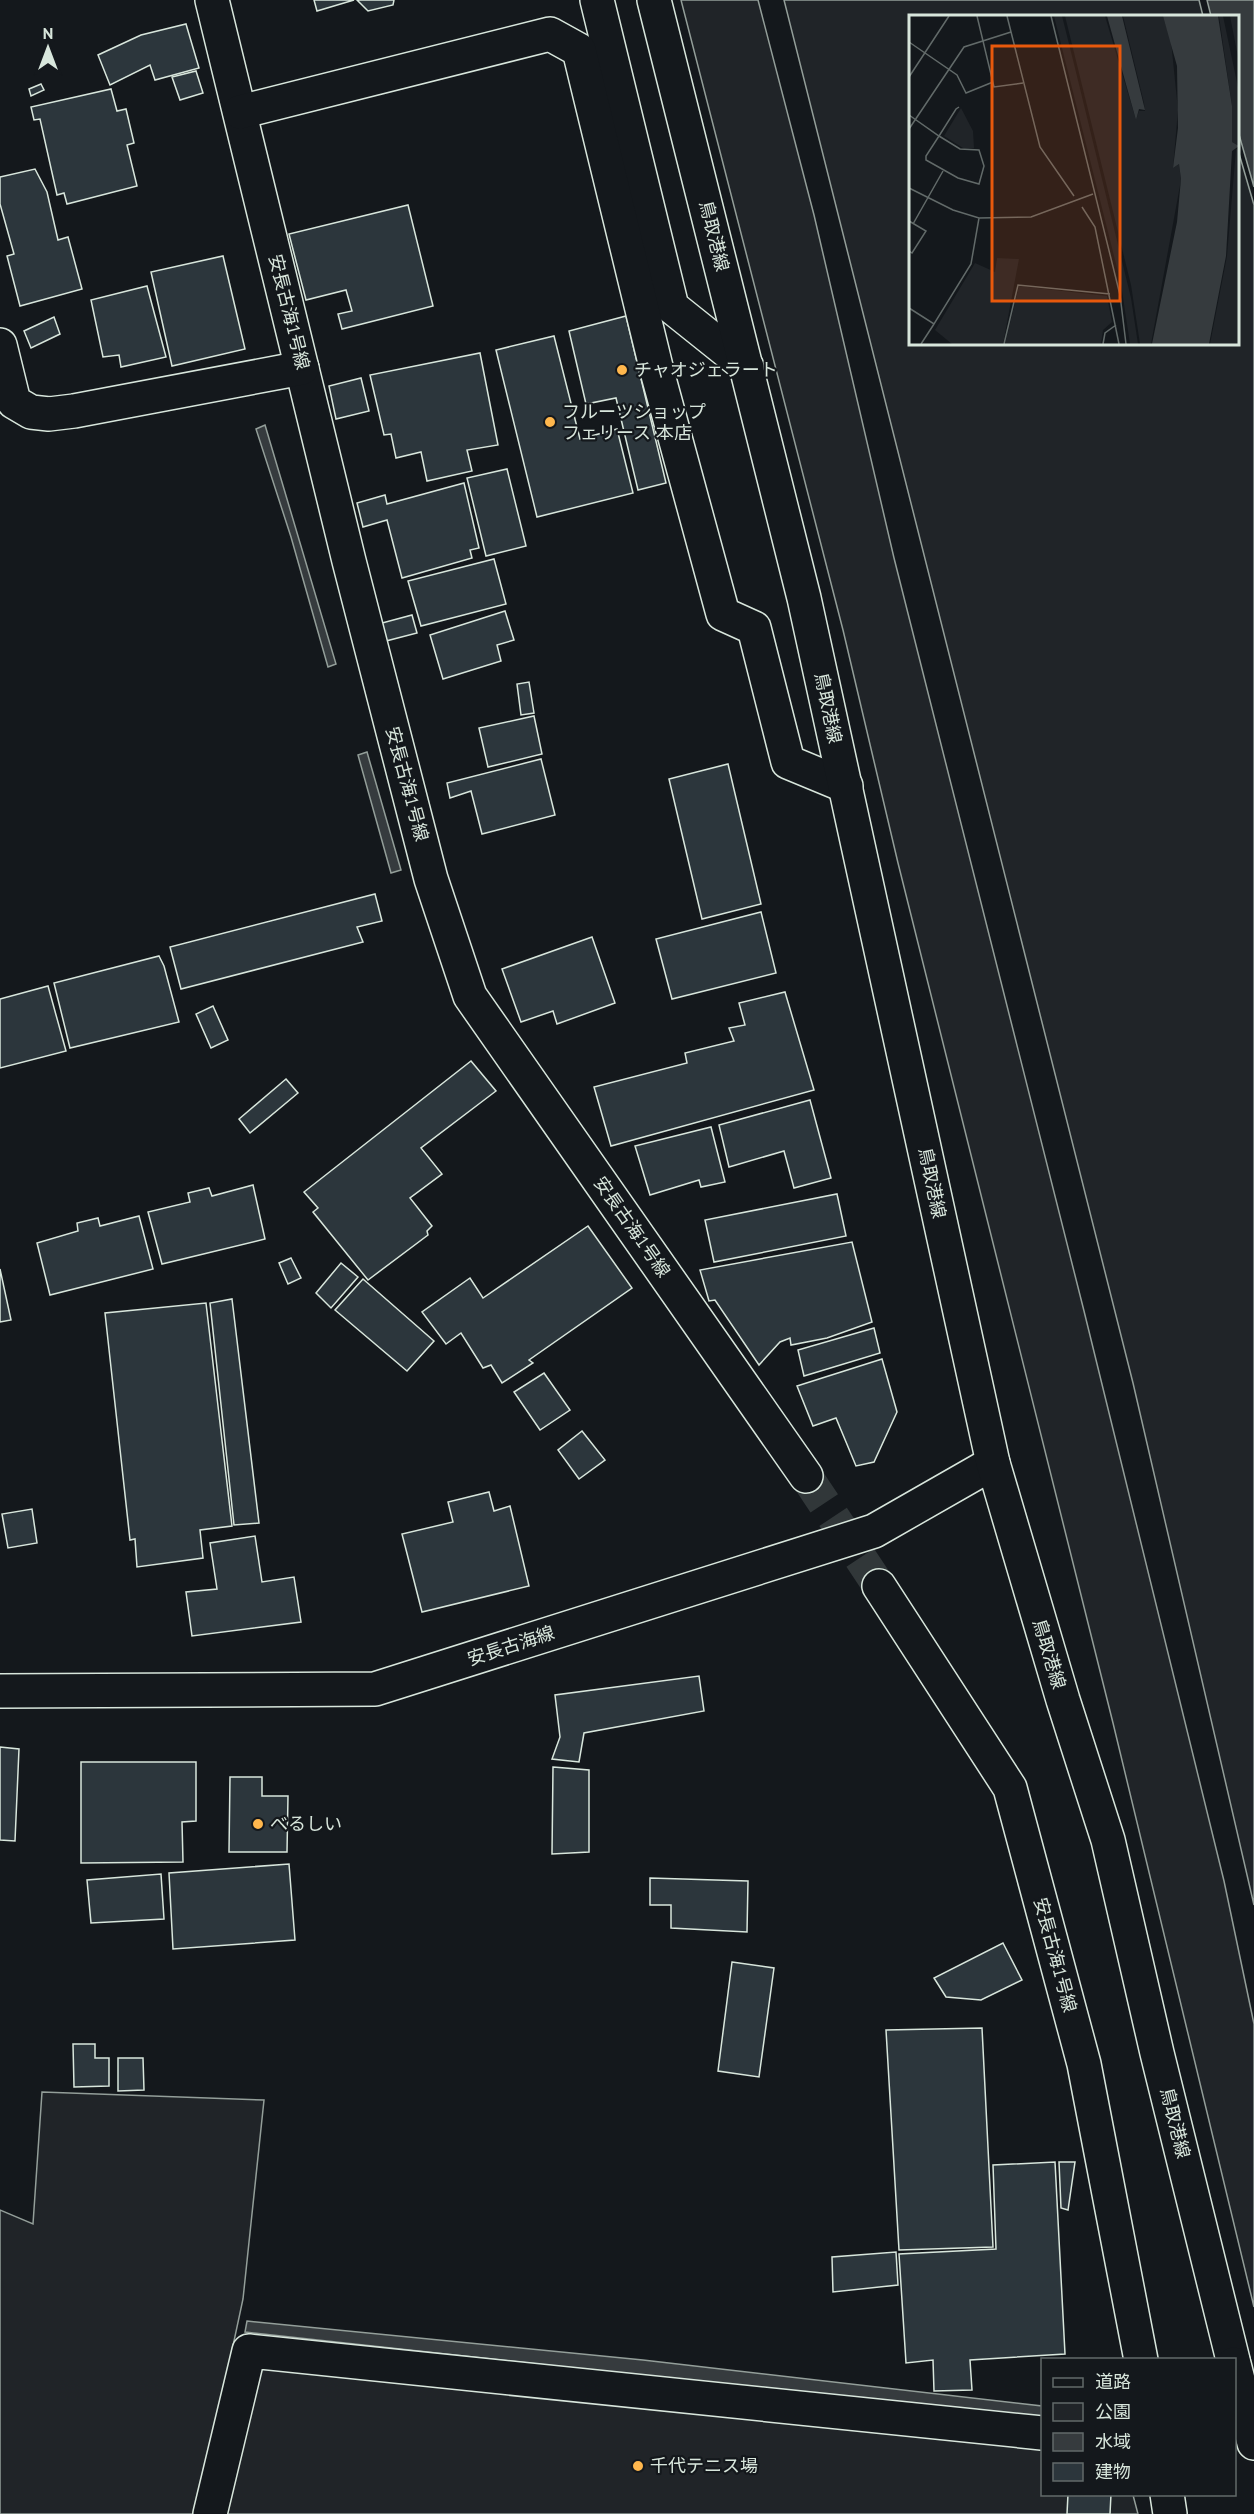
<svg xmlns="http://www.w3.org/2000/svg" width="1254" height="2514" font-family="'PT Sans','Noto Sans JP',sans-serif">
  <rect width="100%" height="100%" fill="#14181c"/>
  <g fill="#202428" stroke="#939e99" stroke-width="1.5">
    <polygon points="681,0 758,0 814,215 894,558 1084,1311 1224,1881 1254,2024 1254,2307 1113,1723 898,863 843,630"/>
    <polygon points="784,0 1199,0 1203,16 910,16 910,344 1238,344 1238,150 1254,205 1254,1905 1133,1383"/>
    <polygon points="42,2092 264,2100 243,2299 197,2514 0,2514 0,2210 33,2224"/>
    <polygon points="258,2363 1042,2438 1042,2494 1133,2495 1138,2514 221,2514"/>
  </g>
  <g fill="#363b3e" stroke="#939e99" stroke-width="1.5">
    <polygon points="1207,0 1254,0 1254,187 1238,131 1238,16 1211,16"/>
    <polygon points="265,425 336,664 328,667 291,537 256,429"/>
    <polygon points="367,752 401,870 391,873 358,755"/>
    <polygon points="247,2321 643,2360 1042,2406 1042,2419 245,2332"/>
  </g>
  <g fill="#2c363c" stroke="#d8e6dc" stroke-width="1.5">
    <polygon points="314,0 354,0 317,11"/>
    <polygon points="357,0 394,0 393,5 368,11"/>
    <polygon points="186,24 199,68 155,80 150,65 110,85 98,55 141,35"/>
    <polygon points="196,71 203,93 180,100 172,77"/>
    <polygon points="41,84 44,90 31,96 29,89"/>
    <polygon points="111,89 117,111 126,109 134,143 127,145 137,186 67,204 64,193 57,195 40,119 34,120 31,107"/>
    <polygon points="35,169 47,192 58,240 68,237 82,289 20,306 7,256 14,254 0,204 0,177"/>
    <polygon points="408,205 433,306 342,329 338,314 352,311 346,290 306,300 289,234"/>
    <polygon points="223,256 245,349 172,366 151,272"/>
    <polygon points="147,286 166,357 121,367 119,355 103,357 91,300"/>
    <polygon points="626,316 666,483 638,490 616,398 586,404 569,331"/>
    <polygon points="54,317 60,334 31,348 24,331"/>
    <polygon points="554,336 580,439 617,429 633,493 537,517 496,350"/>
    <polygon points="480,353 498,445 467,450 472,471 427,481 421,452 396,458 391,434 384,435 370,375"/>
    <polygon points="361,378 369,411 336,419 329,386"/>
    <polygon points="507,469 526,546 486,556 467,478"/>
    <polygon points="464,483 479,548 470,550 472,558 402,578 387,520 363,527 357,503 385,495 387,504"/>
    <polygon points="494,559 506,604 421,626 408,581"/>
    <polygon points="505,611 514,640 497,645 501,661 443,679 430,635"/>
    <polygon points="412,615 417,633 386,641 382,623"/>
    <polygon points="529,682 534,713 521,715 517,684"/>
    <polygon points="534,716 542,754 488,767 479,728"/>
    <polygon points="541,759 555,815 482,834 471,791 450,798 447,783"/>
    <polygon points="728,764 761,904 702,919 669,779"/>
    <polygon points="375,894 382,921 357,927 363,942 181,989 170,947"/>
    <polygon points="761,912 776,973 672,999 656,939"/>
    <polygon points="592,937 615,1003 557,1024 553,1011 521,1022 502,969"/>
    <polygon points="159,956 164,966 179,1022 70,1048 54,983"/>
    <polygon points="48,986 66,1051 0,1068 0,999"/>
    <polygon points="785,992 814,1090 611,1146 594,1087 687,1063 685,1053 734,1041 729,1028 745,1025 739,1003"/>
    <polygon points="213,1006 228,1040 211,1048 196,1014"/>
    <polygon points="471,1061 496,1091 421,1148 442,1174 410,1198 432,1226 427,1231 428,1235 368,1280 313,1212 318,1208 304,1192"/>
    <polygon points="286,1079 298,1093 250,1133 239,1119"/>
    <polygon points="810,1100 831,1178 794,1188 784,1151 729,1167 719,1125"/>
    <polygon points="711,1127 725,1182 701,1187 699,1180 650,1195 635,1146"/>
    <polygon points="253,1185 265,1239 162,1264 148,1212 190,1202 188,1193 209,1188 212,1196"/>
    <polygon points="837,1194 846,1236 714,1262 705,1220"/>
    <polygon points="139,1216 153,1269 50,1295 37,1243 78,1231 77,1223 98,1218 100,1226"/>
    <polygon points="588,1226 632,1288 529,1360 533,1363 502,1383 491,1365 483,1368 461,1333 446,1344 422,1312 470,1278 483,1298"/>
    <polygon points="852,1242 872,1322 827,1338 791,1345 790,1338 780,1342 759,1365 715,1300 709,1301 700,1270"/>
    <polygon points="291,1258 301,1278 288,1284 279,1263"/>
    <polygon points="341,1263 358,1277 331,1308 316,1293"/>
    <polygon points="0,1269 11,1320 0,1322"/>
    <polygon points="363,1279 434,1341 407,1371 335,1310"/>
    <polygon points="232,1299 259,1523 234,1525 210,1303"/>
    <polygon points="206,1303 232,1526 200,1530 203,1558 137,1567 135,1539 130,1540 105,1313"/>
    <polygon points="874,1328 880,1353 804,1376 798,1350"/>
    <polygon points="882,1359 897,1412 874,1462 856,1466 836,1418 813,1426 797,1386"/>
    <polygon points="544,1373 570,1410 540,1430 514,1392"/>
    <polygon points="582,1431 605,1460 579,1479 558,1450"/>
    <polygon points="489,1492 494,1511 510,1506 529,1586 422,1612 402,1534 453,1522 448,1502"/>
    <polygon points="32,1509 37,1543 8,1548 2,1514"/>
    <polygon points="255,1536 262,1582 294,1577 301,1622 192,1636 186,1592 217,1589 210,1543"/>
    <polygon points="699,1676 704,1711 584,1733 579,1762 552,1759 560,1737 555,1695"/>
    <polygon points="0,1747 19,1749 15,1841 0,1840"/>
    <polygon points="81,1762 196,1762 196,1821 182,1822 183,1862 81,1863"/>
    <polygon points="553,1767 589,1770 589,1852 552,1854"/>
    <polygon points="230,1777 262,1777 262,1796 288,1796 287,1852 229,1852"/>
    <polygon points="289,1864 295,1940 173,1949 169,1873"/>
    <polygon points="161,1874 164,1919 91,1923 87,1880"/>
    <polygon points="650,1878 748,1881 747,1932 671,1928 671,1905 650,1905"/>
    <polygon points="1003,1943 1022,1980 981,2000 946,1997 934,1978"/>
    <polygon points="732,1962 774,1968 759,2077 718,2071"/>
    <polygon points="982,2028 993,2247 899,2250 886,2030"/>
    <polygon points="73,2044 95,2044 95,2058 109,2058 109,2086 74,2087"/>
    <polygon points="118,2058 143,2058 144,2090 118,2091"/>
    <polygon points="1055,2162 1065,2354 970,2360 972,2390 934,2391 933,2360 906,2363 899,2254 996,2249 993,2165"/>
    <polygon points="1059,2162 1075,2162 1068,2210 1061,2208"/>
    <polygon points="896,2252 898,2285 833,2292 832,2257"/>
    <polygon points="1068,2494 1111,2494 1110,2514 1067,2514"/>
  </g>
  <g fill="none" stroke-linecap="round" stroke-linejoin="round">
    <polyline stroke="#313739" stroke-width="33" stroke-dasharray="33 16" stroke-linecap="butt" points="806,1476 879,1586"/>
    <g stroke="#d8e6dc" stroke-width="36">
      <g id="minor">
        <polyline points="212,0 349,561 431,879 470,996 806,1476"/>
        <polyline points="597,0 672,307 747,367"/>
        <polyline points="240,112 550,34 579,50 658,375 723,614 754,628 788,762 846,786"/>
        <polyline points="0,345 14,402 31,412 49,414 74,411 302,368"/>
        <polyline points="879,1586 1010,1788 1084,2064 1141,2360"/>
        <polyline points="0,1691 375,1689 874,1531 993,1463"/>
        <polyline points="1167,2494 1170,2514"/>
        <polyline points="210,2514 249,2351 1042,2433"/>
      </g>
    </g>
    <g stroke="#d8e6dc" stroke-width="36">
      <g id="major">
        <polyline points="654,0 804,598 993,1463 1063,1700 1108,1840 1157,2053 1233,2360"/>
        <polyline points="1234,2364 1254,2443"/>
      </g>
    </g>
    <use href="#minor" stroke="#14181c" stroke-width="33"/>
    <use href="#major" stroke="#14181c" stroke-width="33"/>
  </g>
  <g fill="#ffb74d" stroke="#14181c" stroke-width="2">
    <circle cx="622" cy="370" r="6"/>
    <circle cx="550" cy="422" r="6"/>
    <circle cx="258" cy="1824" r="6"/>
    <circle cx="638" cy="2466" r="6"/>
  </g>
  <g text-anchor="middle" stroke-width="4.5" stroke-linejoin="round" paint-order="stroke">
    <g font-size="18" fill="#d8e6dc" stroke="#14181c">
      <text transform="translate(714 236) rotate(76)" y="6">鳥取港線</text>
      <text transform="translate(289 312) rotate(76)" y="6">安長古海1号線</text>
      <text transform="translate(828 708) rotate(78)" y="6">鳥取港線</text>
      <text transform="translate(407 784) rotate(75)" y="6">安長古海1号線</text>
      <text transform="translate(932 1183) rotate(78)" y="6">鳥取港線</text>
      <text transform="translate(632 1227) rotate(55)" y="6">安長古海1号線</text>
      <text transform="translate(511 1646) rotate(-18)" y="6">安長古海線</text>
      <text transform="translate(1049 1654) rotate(73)" y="6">鳥取港線</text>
      <text transform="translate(1055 1955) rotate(75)" y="6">安長古海1号線</text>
      <text transform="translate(1175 2123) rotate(76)" y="6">鳥取港線</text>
    </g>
    <g font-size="18" fill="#d8e6dc" stroke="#14181c" text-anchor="start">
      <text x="634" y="376">チャオジェラート</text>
      <text x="562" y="418">フルーツショップ<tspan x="562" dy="21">フェリース 本店</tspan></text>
      <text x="270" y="1830">べるしい</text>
      <text x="650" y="2472">千代テニス場</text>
    </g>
  </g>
  <g transform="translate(909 15)">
    <rect width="330" height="330" fill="#14181c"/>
    <path d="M145,1h8l13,52 56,230 7,46h-8l-9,-60zM156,1h40l31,104 3,-9h6l-1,-8 -21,-87h40l8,25 7,69 -5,58 6,-4 2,16 -30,164h-11l-9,-59zM310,1h4l16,76v54l-7,-4v-36zM321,1h9v46zM52,93l12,23 1,17h-11l-19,-12zM327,134l3,1v194h-29l17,-88zM88,243l22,1 -16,85h-51l-17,-14 40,-67 20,9zM110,271l88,10 5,26 -9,8 -2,14h-96z" fill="#202428"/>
    <path d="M198,1h15l23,94 -6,-1 -3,11zM254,1h55l14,90v36l7,4 -7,5 -6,105 -17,88h-57l25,-122 4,-43 -2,-15 -6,4 5,-40 -1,-62z" fill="#363b3e"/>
    <path fill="none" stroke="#626a69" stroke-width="1.5" d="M68,1l17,71 29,-4M98,1l33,131 34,49M142,1l69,279 6,49M0,27l48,33 9,18 27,-11M0,62l40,-61M0,100l30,21 21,13 19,1 5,16 -5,18 -21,-6 -32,-18v-4l13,-20 17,-27 3,-2M0,114l55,-82 47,-15M0,173l44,22 26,8 52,-1 62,-23M173,192l13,20 24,117M0,206l17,10 -14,22 -3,-2M4,209l30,-53M0,293l25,16 37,-60 8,-46M12,329l13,-20M95,329l14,-59 92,9M194,329l2,-11 11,-8"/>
    <path fill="#e8590c" fill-opacity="0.15" stroke="#e8590c" stroke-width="3" d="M83,31h128v255h-128z"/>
    <rect width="330" height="330" fill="none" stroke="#d8e6dc" stroke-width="3"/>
  </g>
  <rect x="1041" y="2358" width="195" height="138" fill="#14181c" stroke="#626a69" stroke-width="1.5"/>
  <rect x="1053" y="2378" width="30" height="9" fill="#14181c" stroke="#626a69" stroke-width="1.5"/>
  <text x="1095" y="2388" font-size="18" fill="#d8e6dc">道路</text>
  <rect x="1053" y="2403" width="30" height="18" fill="#202428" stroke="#626a69" stroke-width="1.5"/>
  <text x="1095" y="2418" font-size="18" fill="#d8e6dc">公園</text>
  <rect x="1053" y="2433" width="30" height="18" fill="#363b3e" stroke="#626a69" stroke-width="1.5"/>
  <text x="1095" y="2448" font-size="18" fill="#d8e6dc">水域</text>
  <rect x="1053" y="2463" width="30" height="18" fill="#2c363c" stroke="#626a69" stroke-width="1.5"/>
  <text x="1095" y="2478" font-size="18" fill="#d8e6dc">建物</text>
  <g transform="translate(48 48)" stroke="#14181c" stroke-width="4.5" paint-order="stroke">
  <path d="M0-4.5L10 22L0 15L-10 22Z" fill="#d8e6dc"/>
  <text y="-9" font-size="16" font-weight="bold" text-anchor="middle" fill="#d8e6dc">N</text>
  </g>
</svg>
